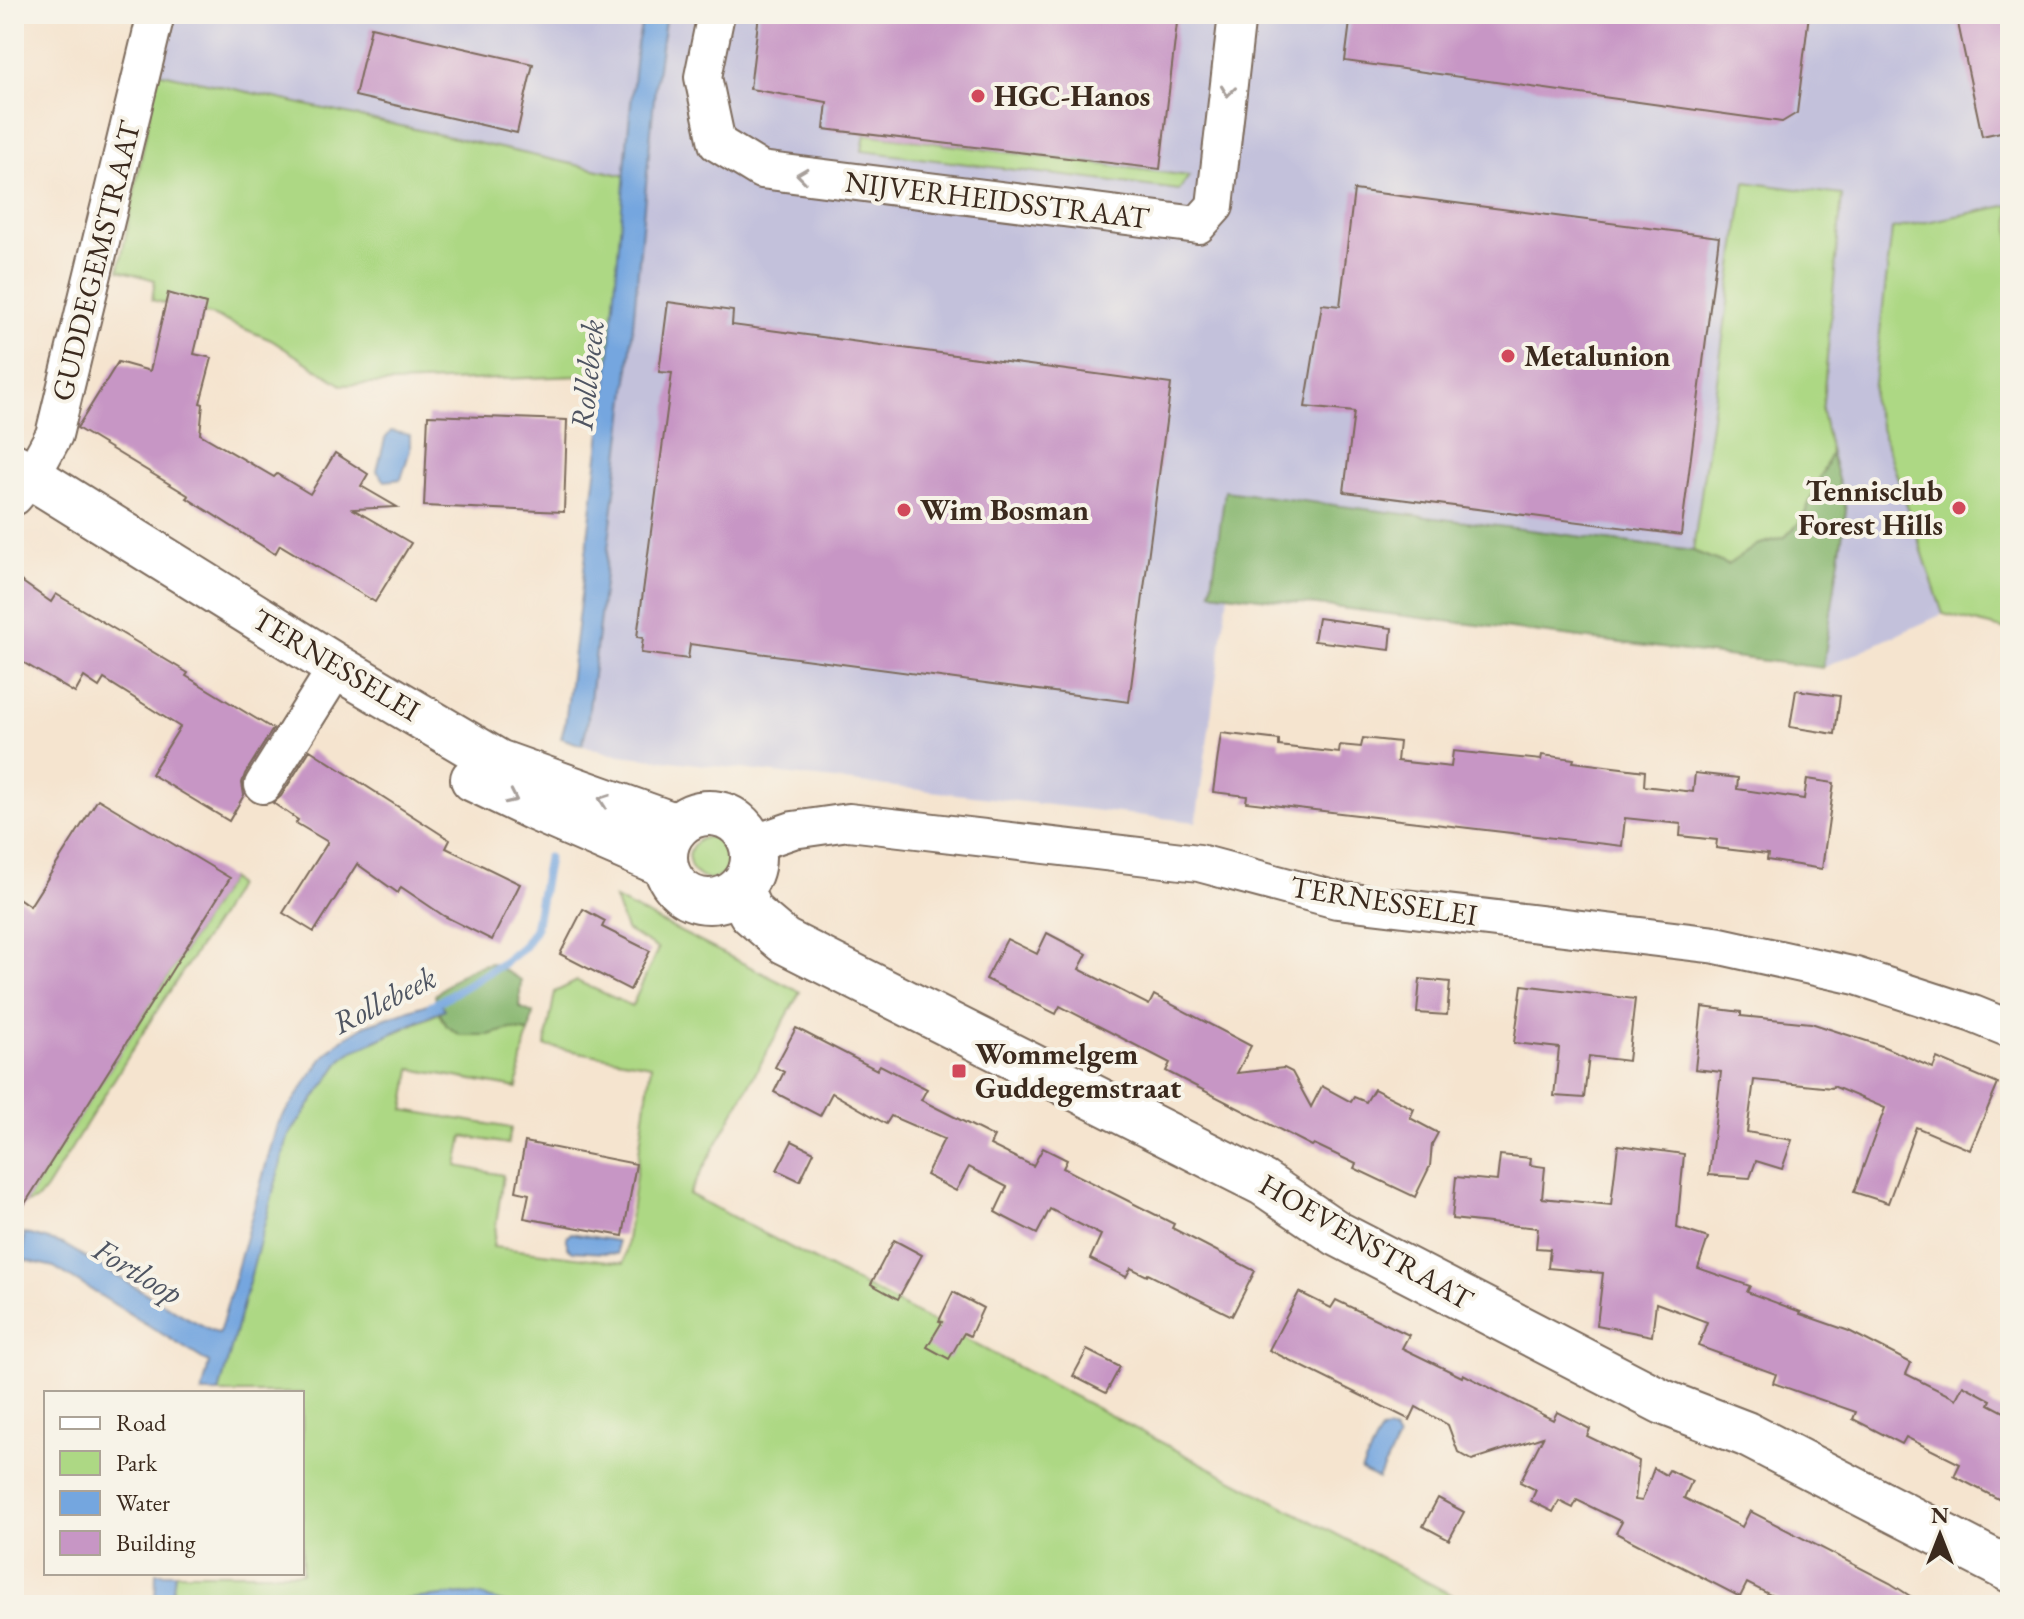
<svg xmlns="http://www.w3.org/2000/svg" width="2024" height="1619" font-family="'EB Garamond',serif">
  <rect width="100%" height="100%" fill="#f7f3e8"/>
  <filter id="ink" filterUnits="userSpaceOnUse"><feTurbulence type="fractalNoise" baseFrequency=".0125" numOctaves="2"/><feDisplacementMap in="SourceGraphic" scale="16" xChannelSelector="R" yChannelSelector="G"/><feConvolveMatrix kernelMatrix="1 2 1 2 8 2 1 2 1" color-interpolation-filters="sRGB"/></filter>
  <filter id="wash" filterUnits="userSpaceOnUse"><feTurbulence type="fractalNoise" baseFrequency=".006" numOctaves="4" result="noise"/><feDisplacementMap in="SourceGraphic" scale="32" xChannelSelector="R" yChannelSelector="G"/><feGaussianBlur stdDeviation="1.8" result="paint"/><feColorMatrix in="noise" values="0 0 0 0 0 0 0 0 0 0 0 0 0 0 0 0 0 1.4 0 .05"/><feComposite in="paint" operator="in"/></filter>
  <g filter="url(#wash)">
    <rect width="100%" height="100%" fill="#f5e4cf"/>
    <polygon fill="#c3c1db" points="173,14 2010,14 2010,205 1892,229 1872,401 1943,614 1823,668 1228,595 1196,822 611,754 561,738 565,724 581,604 608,375 626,177 158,72"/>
    <g fill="#add884" stroke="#748151" stroke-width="2">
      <polygon points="158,72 626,176 608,375 342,385 271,340 214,316 152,300 155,280 119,270"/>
      <polygon points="865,134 1189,176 1179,190 862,151"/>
      <polygon points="1745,182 1842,195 1822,412 1831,453 1802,520 1785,537 1757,545 1728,565 1693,551"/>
      <polygon points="2010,205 2010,631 1943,614 1872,401 1892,229"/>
      <circle cx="710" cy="858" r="21"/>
      <polygon points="230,878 236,885 220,915 154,1015 46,1189 38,1199 24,1204"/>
      <polygon points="615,899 800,992 689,1194 1452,1595 1450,1605 171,1605 175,1573 302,1573 302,1393 219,1393 288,1137 342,1059 353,1051 439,1013 443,1021 488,1035 510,1029 529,1032 525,1043 517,1088 411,1069 404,1110 511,1128 508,1144 463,1136 457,1166 503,1175 493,1247 624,1263 651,1065 545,1046 555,992 577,981 632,1006 658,949 626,930"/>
    </g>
    <g fill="#8ab872" stroke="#627148" stroke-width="2">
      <polygon points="1831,453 1846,510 1823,668 1211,592 1225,491 1693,551 1728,565 1757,545 1785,537 1802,520"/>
      <path d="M492,963l29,17 -2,27 14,6 -4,19 -19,-3 -22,6h-28l-14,-10 -8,-16 -3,-14c18,-16 32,-29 57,-32z"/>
    </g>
    <g fill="#74a6df" stroke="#58687e" stroke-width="2">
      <polygon points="644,14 666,14 655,87 627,390 587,725 582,745 561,738 565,724 608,375 628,134 637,44"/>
      <polygon points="391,431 410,435 410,450 401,479 385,481 377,471 385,439"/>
      <polygon points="439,1000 445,1009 353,1051 342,1059 288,1137 219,1393 202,1393 209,1363 54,1267 24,1260 24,1233 63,1244 186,1317 219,1334 277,1125 322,1059 337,1043 366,1025"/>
      <polygon points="571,1233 617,1241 618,1254 573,1251 567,1247 567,1237"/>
      <polygon points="1389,1430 1394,1432 1398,1439 1378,1479 1361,1471 1381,1431"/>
      <polygon points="156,1573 175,1573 171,1604 200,1605 155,1605"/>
      <polygon points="462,1594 478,1595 512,1605 250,1605 401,1600"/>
    </g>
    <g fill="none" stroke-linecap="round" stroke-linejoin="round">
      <polyline stroke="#74a6df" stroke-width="9" points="430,1007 502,964 524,946 535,929 548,858"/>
    </g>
    <g id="blocks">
      <g fill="#c796c5">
        <polygon points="759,14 1178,14 1160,169 824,129 827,102 750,89"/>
        <polygon points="1351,14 1809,14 1797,113 1782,122 1345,61"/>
        <polygon points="1956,14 2010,14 2010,130 1982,136"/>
        <polygon points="371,27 533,64 517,133 355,96"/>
        <polygon points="1354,190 1719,237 1681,535 1344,492 1354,412 1305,407 1322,304 1340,306"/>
        <polygon points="168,293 206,304 194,354 212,358 200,403 203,404 200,434 274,477 277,474 310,494 335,453 368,474 361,486 397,507 353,509 411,543 375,602 280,545 275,554 187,498 189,496 77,428 118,362 150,371"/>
        <polygon points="668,302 733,311 732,325 1171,384 1129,702 690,644 688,659 641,653 643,638 637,637 672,373 659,372"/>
        <polygon points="428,415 567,420 564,512 424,506"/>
        <polygon points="14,576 51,602 56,594 188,673 186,676 273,729 245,774 242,783 244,795 229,821 151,774 180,727 104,679 99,687 84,677 75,693 14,657"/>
        <polygon points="1318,618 1392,628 1390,650 1314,641"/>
        <polygon points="1796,690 1840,696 1835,734 1790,727"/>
        <polygon points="1221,733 1279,740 1279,746 1339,753 1340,745 1361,747 1363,738 1399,742 1397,761 1451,767 1453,751 1541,760 1542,755 1574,759 1573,762 1645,771 1644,786 1693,792 1695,773 1738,778 1737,789 1804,799 1807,779 1834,783 1822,869 1767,860 1768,854 1716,848 1717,840 1680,836 1681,824 1625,818 1622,846 1246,802 1247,796 1213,792"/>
        <polygon points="310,750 450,840 446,848 520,884 492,940 444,916 401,887 398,893 357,864 314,932 283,913 328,842 296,823 298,820 273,803 281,796"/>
        <polygon points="98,799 230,878 14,1221 14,895 30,906"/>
        <polygon points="583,909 605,921 602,927 650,951 630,990 560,954"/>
        <polygon points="1047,933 1087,954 1079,969 1149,1005 1154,995 1251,1046 1237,1073 1284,1068 1292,1072 1311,1107 1322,1086 1351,1102 1354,1097 1366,1102 1374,1089 1414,1109 1410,1118 1438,1133 1432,1144 1430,1166 1415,1197 1354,1168 1356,1164 1314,1144 1312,1146 1166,1071 1170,1063 1060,1006 1056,1014 986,979 1007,939 1037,954"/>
        <polygon points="1420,979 1450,982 1447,1015 1417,1013"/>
        <polygon points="1522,985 1635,999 1628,1061 1589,1056 1584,1098 1554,1096 1559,1048 1514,1043"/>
        <polygon points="1702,1007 1741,1012 1741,1016 1811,1023 1882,1046 1933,1068 1937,1058 1998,1084 1970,1150 1916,1127 1888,1203 1854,1192 1885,1108 1833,1086 1832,1088 1754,1080 1747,1132 1792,1140 1782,1169 1756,1161 1750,1178 1709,1175 1721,1072 1695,1069"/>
        <polygon points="796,1028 877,1070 880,1065 927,1089 921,1100 994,1137 990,1145 1033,1166 1043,1148 1067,1160 1063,1168 1174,1224 1172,1228 1255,1271 1232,1316 1148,1274 1147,1276 1131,1268 1126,1277 1090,1259 1101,1235 1050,1209 1037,1234 1006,1218 995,1212 1007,1187 969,1167 956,1191 926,1175 944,1139 891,1116 886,1124 832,1093 820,1116 774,1092 784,1072 775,1067"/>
        <polygon points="792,1141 814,1152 800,1181 777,1170"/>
        <polygon points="525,1142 636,1164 623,1236 524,1218 529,1194 516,1191"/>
        <polygon points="1618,1145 1684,1154 1677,1228 1708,1238 1698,1268 1750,1286 1747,1292 1801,1312 1800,1314 1849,1331 1911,1363 1906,1374 1956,1399 1963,1385 1991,1400 1989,1404 2010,1415 2010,1505 1954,1476 1960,1464 1906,1437 1902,1444 1853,1419 1856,1412 1773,1383 1776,1374 1698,1346 1707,1322 1656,1303 1652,1336 1597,1325 1603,1273 1548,1268 1550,1249 1536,1248 1538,1228 1452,1219 1456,1177 1497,1181 1500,1155 1531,1158 1530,1165 1545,1167 1542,1198 1611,1205"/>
        <polygon points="894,1240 922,1255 898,1299 871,1284"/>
        <polygon points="953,1292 983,1308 970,1336 964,1333 949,1359 927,1347 942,1322 939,1321"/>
        <polygon points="1299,1292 1331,1308 1336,1300 1409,1335 1402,1348 1462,1377 1463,1374 1553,1420 1557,1412 1590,1429 1587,1436 1639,1461 1635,1500 1642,1501 1654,1468 1666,1475 1669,1470 1692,1481 1684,1498 1742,1527 1750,1511 1890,1583 1924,1605 1790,1605 1747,1583 1740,1597 1616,1533 1622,1522 1577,1500 1573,1508 1559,1501 1553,1512 1531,1501 1536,1490 1520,1482 1543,1437 1472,1460 1458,1452 1448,1425 1416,1407 1410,1420 1269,1350"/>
        <polygon points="1087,1350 1120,1367 1106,1393 1073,1376"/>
        <polygon points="1438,1498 1464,1512 1449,1540 1423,1526"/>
      </g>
    </g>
  </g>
  <g filter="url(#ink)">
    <use href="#blocks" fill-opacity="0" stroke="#7c6b5c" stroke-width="2"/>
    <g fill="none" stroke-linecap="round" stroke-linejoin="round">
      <g stroke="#7c6b5c" stroke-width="40">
        <g id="minor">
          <polyline points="716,14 703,77 717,143 761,170 1198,225 1215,206 1237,14"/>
          <polyline points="14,497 31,477 54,435 156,14"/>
          <polyline points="263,785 337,667"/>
          <polyline points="752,844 793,830 849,822 1199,863 1337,900 1716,945 1856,976 1973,1014 2010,1029"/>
        </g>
      </g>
      <g stroke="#7c6b5c" stroke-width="48">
        <g id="tertiary">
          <polyline points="14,466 337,667 498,762 677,826"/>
          <polyline points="473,779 536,809 665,865"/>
          <circle cx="709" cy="857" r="44"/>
          <polyline points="740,890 751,913 784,941 1263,1183 1338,1234 1663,1402 1746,1434 2010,1570"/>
        </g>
      </g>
      <use href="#minor" stroke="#fff" stroke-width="36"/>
      <use href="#tertiary" stroke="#fff" stroke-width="44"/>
    </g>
    <defs><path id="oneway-chevron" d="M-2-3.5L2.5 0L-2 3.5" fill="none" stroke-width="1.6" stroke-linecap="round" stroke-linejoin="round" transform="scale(2)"/></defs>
    <g stroke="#a79f9a">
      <use href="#oneway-chevron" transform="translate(1228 91) rotate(97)"/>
      <use href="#oneway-chevron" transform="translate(802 175) rotate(-173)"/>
      <use href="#oneway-chevron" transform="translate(512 798) rotate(25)"/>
      <use href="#oneway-chevron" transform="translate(604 800) rotate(-160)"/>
    </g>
  </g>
  <g fill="#d1495b" stroke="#f7f3e8" stroke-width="3">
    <circle cx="978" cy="96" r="8"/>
    <circle cx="1508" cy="356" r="8"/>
    <circle cx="1959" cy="508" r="8"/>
    <circle cx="904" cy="510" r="8"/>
    <rect x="951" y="1063" width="16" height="16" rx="4"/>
  </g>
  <g text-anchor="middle" stroke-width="8" stroke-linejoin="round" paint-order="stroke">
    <g font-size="30" font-weight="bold" fill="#3b2a1e" stroke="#f7f3e8" text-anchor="start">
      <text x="994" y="106">HGC-Hanos</text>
      <text x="1524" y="366">Metalunion</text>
      <text x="1943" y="501" text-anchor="end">Tennisclub<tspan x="1943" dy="34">Forest Hills</tspan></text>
      <text x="920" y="520">Wim Bosman</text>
      <text x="975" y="1064">Wommelgem<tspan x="975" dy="34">Guddegemstraat</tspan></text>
    </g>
    <g font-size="30" fill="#3b2a1e" stroke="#f7f3e8">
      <text transform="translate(997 200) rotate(7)" y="10">NIJVERHEIDSSTRAAT</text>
      <text transform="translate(96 261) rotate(-76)" y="10">GUDDEGEMSTRAAT</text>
      <text transform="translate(336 665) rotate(31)" y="10">TERNESSELEI</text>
      <text transform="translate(1384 901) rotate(9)" y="10">TERNESSELEI</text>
      <text transform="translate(1366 1242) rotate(30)" y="10">HOEVENSTRAAT</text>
    </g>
    <g font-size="32" font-style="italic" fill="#4f5562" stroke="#f7f3e8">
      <text transform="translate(587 375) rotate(-84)" y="11">Rollebeek</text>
      <text transform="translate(384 1000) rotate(-27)" y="11">Rollebeek</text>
      <text transform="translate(138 1271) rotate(31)" y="11">Fortloop</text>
    </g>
  </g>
  <rect width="2024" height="1619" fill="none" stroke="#f7f3e8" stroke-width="48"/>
  <rect x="44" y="1391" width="260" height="184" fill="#f7f3e8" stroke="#aca397" stroke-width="2"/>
  <rect x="60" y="1417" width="40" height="12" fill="#ffffff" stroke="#aca397" stroke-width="2"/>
  <text x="116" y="1431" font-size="24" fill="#3b2a1e">Road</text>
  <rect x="60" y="1451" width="40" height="24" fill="#add884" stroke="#aca397" stroke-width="2"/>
  <text x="116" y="1471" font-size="24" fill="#3b2a1e">Park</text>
  <rect x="60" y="1491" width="40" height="24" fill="#74a6df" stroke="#aca397" stroke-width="2"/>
  <text x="116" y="1511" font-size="24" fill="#3b2a1e">Water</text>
  <rect x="60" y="1531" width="40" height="24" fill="#c796c5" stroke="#aca397" stroke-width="2"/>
  <text x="116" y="1551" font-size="24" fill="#3b2a1e">Building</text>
  <g transform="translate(1940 1535)" stroke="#f7f3e8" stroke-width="6" paint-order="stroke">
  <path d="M0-6L14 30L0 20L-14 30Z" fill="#3b2a1e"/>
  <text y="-12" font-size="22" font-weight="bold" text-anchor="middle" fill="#3b2a1e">N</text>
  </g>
</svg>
